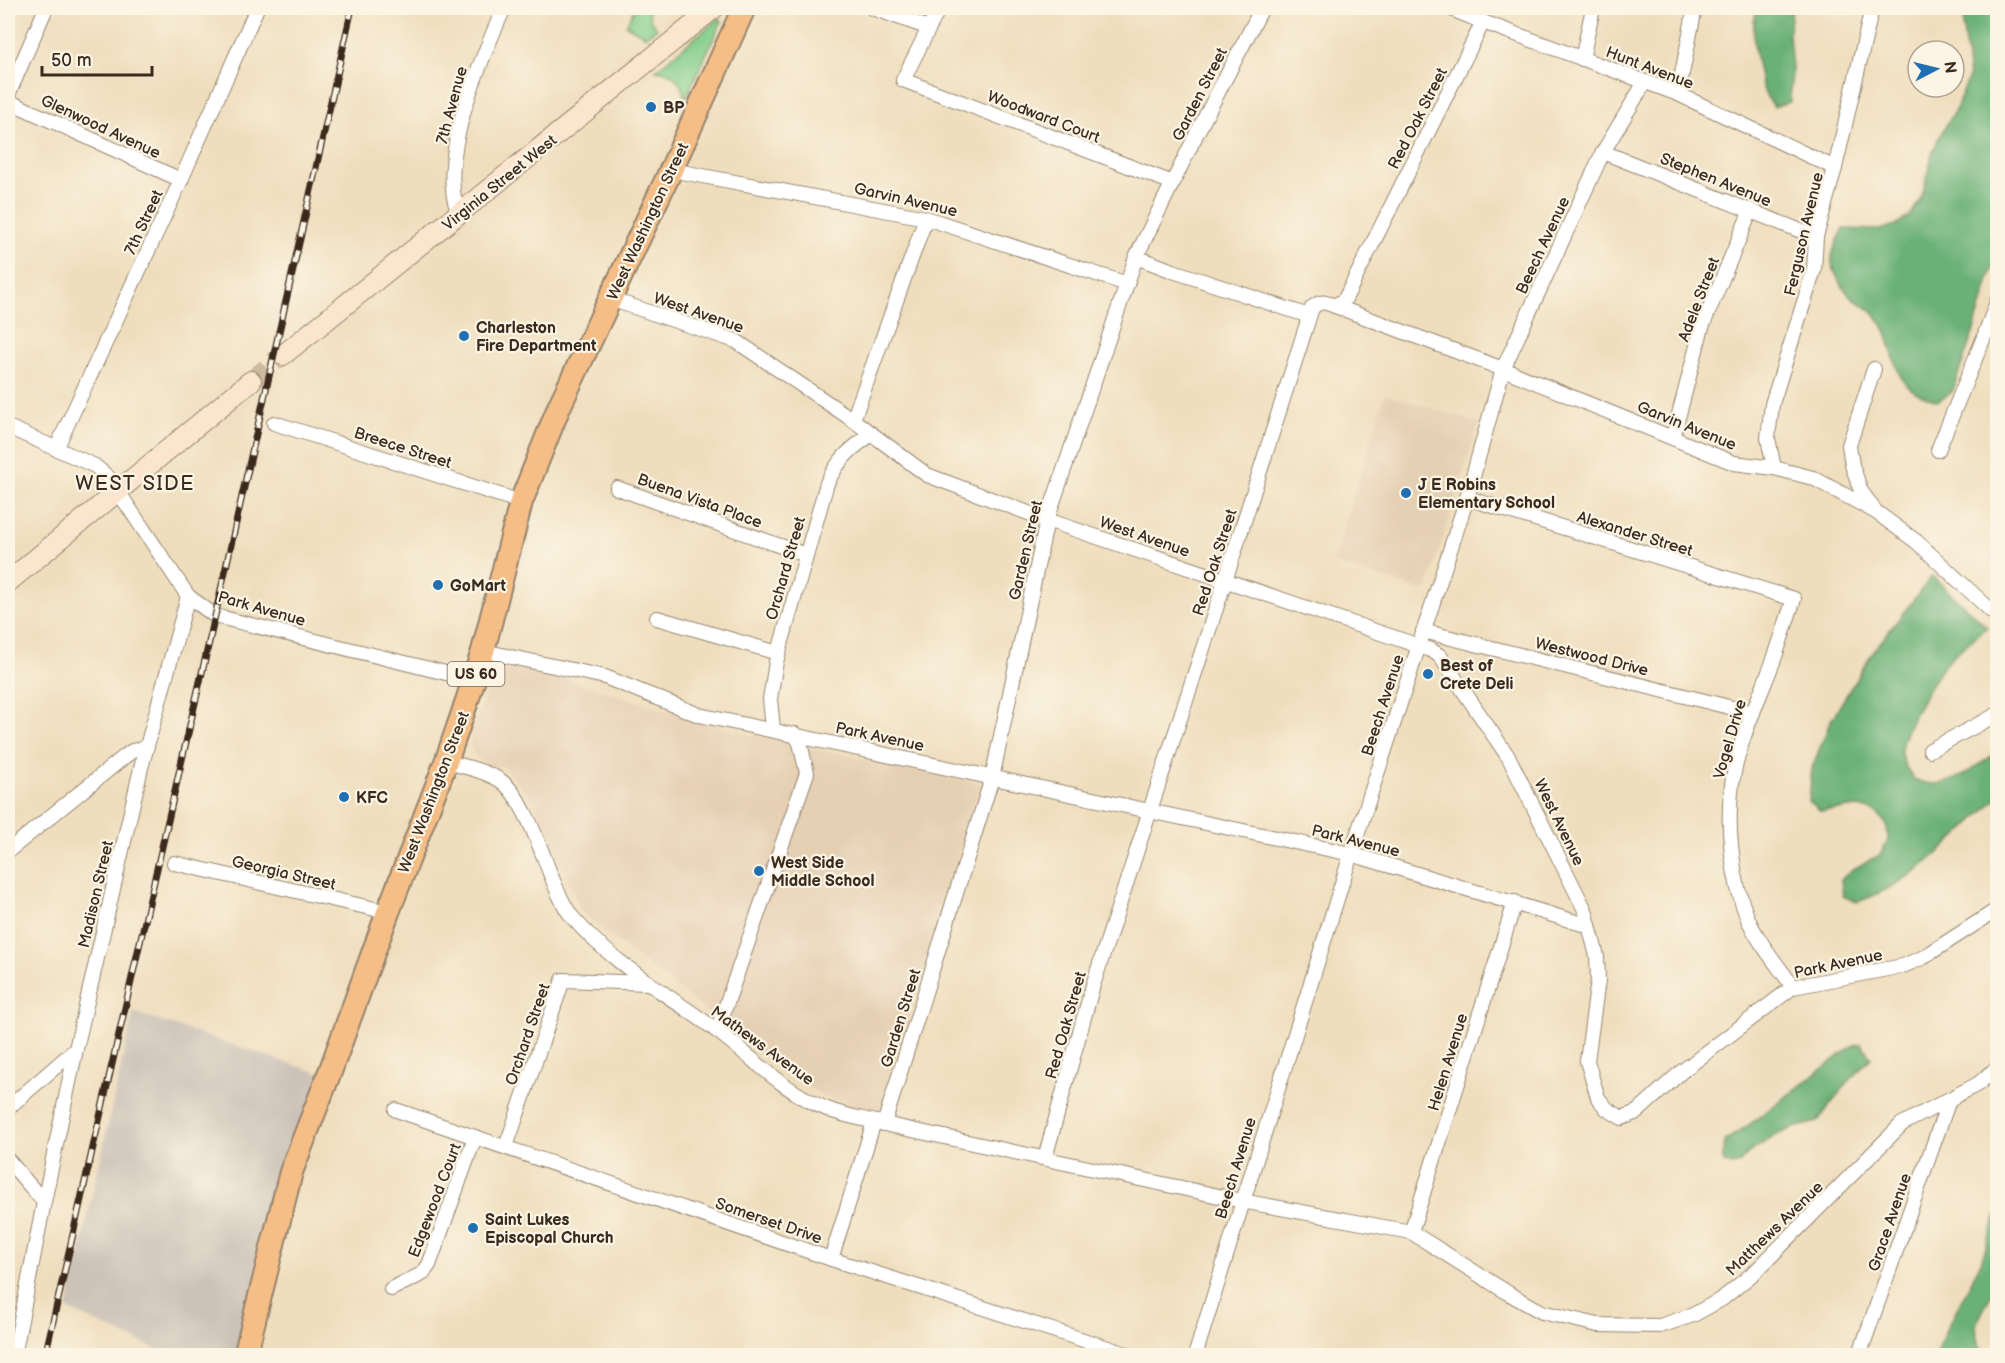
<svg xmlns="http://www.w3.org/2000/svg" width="2005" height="1363" font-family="'Balsamiq Sans',sans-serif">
  <rect width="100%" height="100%" fill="#fcf5e5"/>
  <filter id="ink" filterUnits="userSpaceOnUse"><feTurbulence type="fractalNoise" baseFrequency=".0167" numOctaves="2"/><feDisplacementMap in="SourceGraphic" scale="12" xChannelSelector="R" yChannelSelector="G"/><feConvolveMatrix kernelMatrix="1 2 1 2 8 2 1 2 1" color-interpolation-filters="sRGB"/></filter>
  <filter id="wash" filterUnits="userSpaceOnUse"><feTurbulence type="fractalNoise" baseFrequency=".008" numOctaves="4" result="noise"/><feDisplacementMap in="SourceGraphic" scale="24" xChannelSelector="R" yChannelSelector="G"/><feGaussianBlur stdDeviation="1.35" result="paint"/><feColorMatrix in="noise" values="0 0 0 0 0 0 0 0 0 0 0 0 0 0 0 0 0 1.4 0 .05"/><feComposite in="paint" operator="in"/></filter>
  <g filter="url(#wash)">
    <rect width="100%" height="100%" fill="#efdebd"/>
    <g fill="#e6d0b4">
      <polygon points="1385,394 1479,423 1426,592 1333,562"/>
      <polygon points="512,669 534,669 729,730 981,784 878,1116 823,1097 748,1044 596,925 581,910 532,799 503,766 487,766 474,754 469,741 488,685 499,674"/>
    </g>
    <polygon fill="#ccc2b8" points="133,1012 328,1076 245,1355 169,1355 67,1309"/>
    <g fill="#84ce8b" stroke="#607c54" stroke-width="1.5">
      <polygon points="635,8 648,8 650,19 657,28 646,36 626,25"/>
      <path d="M719,18l3,3 -37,78c-3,-17 -11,-28 -29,-29z"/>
    </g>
    <g fill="#6bb177" stroke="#536e4a" stroke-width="1.5">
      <path d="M1757,8h35l-3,27 3,34 -2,33 -16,5c-3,-5 -8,-10 -10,-16 -7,-22 -15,-61 -7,-83z"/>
      <path d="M1964,8h33v245l-24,80 -21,59 -14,9c-13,-4 -23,-7 -32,-17 -15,-18 -13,-44 -26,-63 -6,-9 -11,-12 -20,-18 -14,-8 -24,-24 -28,-40 -2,-11 7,-25 12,-34l35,1 17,-5 14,-9 9,-14 6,-16 7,-32 6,-15 18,-30 13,-32 -6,-49z"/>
      <path d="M1932,576l55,51c-12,11 -27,21 -39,34 -13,14 -47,72 -47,90 0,11 8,21 14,29 6,2 13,4 19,4 23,-1 45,-19 63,-32v46c-42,40 -84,86 -140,104l-14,-6 -2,-16 10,-10 29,-15 8,-14 -1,-16 -11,-13 -17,-5 -38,4 -12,-10 3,-33 18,-46 42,-69z"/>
      <polygon points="1862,1044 1871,1058 1848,1082 1817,1122 1793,1128 1776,1135 1752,1150 1740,1163 1732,1165 1724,1163 1722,1155 1726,1140 1746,1127 1854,1045"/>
      <path d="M1997,1215c1,19 4,44 0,62 -5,29 -35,48 -12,78h-49l9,-23 36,-70z"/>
    </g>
  </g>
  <g filter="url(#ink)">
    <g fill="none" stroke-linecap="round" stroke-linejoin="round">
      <polyline stroke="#cbba9d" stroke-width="20" stroke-dasharray="20 10" stroke-linecap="butt" points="251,381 283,355"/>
      <g stroke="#95846e" stroke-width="16">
        <g id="minor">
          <polyline points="872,8 929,28"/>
          <polyline points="939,8 903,80 1173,183"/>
          <polyline points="1449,8 1483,22 1678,94 1835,168"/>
          <polyline points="1582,59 1593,8"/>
          <polyline points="1678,94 1695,8"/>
          <polyline points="8,95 46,8"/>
          <polyline points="8,101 181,180"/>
          <polyline points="1603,152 1816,237"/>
          <polyline points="671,170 926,218 1127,284"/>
          <path d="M459,214c-24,-54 23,-156 45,-206"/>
          <polyline points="1136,257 1173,271 1309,316"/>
          <polyline points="610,299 736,341 853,420 927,475 1047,520 1431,650 1440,656 1509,758 1585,910 1597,956 1598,980 1587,1061 1598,1098 1607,1109 1622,1118 1637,1112 1681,1072 1793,987 1903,966 1924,957 1998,909"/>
          <polyline points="1335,306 1503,369 1734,463 1774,468 1813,478 1876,512 1917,542 1998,617"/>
          <polyline points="853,420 926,218"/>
          <polyline points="274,423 521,502"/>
          <polyline points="8,427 95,466 109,478 188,596 215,616 474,680"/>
          <polyline points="1673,437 1702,327 1751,210"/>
          <polyline points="56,449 181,180 257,8"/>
          <polyline points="1938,450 1984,337 1998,299"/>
          <polyline points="1774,468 1768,438 1772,404 1814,270 1816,237 1835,168 1872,8"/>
          <polyline points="617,488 806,555"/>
          <path d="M1467,498l327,101c-7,20 -13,41 -20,60 -15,41 -36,82 -42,125 -6,41 0,97 16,135 11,25 30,46 45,68"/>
          <polyline points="1873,508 1861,491 1852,465 1849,445 1874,369"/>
          <polyline points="657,618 778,653"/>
          <polyline points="1423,631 1753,713"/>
          <polyline points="483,651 605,677 699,715 1351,854 1589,926"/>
          <path d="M773,729l-3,-30 6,-37 51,-179c11,-23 24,-35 45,-49"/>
          <polyline points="1930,750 1998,714"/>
          <path d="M446,762c17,4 36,8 52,17 24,13 42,69 52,94 6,15 13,33 23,45 40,46 94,76 143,112 36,27 68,62 111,79 17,7 38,10 57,15l358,77 169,31 97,61 34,19 56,13 62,1 33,-11 29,-16 34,-28 146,-147 76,-40 20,-17"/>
          <polyline points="8,851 124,757 132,751 145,748"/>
          <polyline points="174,863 388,912"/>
          <polyline points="717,1031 807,773 800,743 795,734"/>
          <polyline points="8,1108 76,1049"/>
          <polyline points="396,1110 831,1259 1133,1356"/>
          <polyline points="884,1124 992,778 1047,520 1136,257 1200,127 1262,8"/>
          <polyline points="506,1147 563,980 649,983"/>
          <path d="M1045,1158l48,-173 132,-404 87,-273c9,-8 13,-6 23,-2l10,-7 138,-277"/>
          <polyline points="8,1160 44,1202"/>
          <polyline points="1411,1232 1515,902"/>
          <polyline points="831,1259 874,1122"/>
          <polyline points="391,1289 422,1274 429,1265 475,1137"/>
          <polyline points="14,1356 44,1202 76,1049 141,768 188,596"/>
          <polyline points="1195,1356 1351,854 1467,498 1503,369 1603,152 1645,82"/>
          <polyline points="1859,1356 1949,1100"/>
        </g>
      </g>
      <g stroke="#95846e" stroke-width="22">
        <g id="secondary">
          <polyline points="283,355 714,8"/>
          <polyline points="8,582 251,381"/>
        </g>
      </g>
      <g stroke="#95846e" stroke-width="26">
        <polyline id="primary" points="245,1356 291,1172 331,1069 388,912 446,762 466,704 483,651 521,502 559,407 671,170 744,8"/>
      </g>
      <use href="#minor" stroke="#fff" stroke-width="14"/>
      <use href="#secondary" stroke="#fbe5cf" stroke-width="20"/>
      <use href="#primary" stroke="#f6be87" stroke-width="22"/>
      <g stroke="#3b2a1e" stroke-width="7">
        <polyline id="rail" points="45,1356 215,616 352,8"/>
      </g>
      <use href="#rail" stroke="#fcf5e5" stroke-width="4.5" stroke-dasharray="14" stroke-linecap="butt"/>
    </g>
  </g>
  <g fill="#1f6fb2" stroke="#fcf5e5" stroke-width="2">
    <circle cx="651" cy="107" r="6"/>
    <circle cx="464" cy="336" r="6"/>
    <circle cx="1406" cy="493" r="6"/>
    <circle cx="438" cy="585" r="6"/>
    <circle cx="1428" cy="674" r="6"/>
    <circle cx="344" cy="797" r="6"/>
    <circle cx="759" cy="871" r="6"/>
    <circle cx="473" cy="1228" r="6"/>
  </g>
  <g text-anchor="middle" stroke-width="4.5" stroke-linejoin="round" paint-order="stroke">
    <rect fill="#fcf5e5" stroke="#75675a" stroke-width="1.5" x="447.5" y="662" width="57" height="24" rx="4.5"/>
    <g font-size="15" font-weight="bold" fill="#3b2a1e">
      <text x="476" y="679">US 60</text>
    </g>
    <g font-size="16" fill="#3b2a1e" stroke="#fcf5e5">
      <text transform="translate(1650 67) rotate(21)" y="6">Hunt Avenue</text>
      <text transform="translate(1199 94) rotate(-63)" y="6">Garden Street</text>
      <text transform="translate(451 105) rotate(-75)" y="6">7th Avenue</text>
      <text transform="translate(1044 116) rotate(21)" y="6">Woodward Court</text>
      <text transform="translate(1417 118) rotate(-63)" y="6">Red Oak Street</text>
      <text transform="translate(101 126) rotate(25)" y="6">Glenwood Avenue</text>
      <text transform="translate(1716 179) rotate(22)" y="6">Stephen Avenue</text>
      <text transform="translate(499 182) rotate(-39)" y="6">Virginia Street West</text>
      <text transform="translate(906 199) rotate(13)" y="6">Garvin Avenue</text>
      <text transform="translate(647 221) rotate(-65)" y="6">West Washington Street</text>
      <text transform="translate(143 222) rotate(-65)" y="6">7th Street</text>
      <text transform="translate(1803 234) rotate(-77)" y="6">Ferguson Avenue</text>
      <text transform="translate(1542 245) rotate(-65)" y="6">Beech Avenue</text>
      <text transform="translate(1698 299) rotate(-69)" y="6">Adele Street</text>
      <text transform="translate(699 312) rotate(19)" y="6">West Avenue</text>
      <text transform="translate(1687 425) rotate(22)" y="6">Garvin Avenue</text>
      <text transform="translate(403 447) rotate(18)" y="6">Breece Street</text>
      <text transform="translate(700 500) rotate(20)" y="6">Buena Vista Place</text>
      <text transform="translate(1635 533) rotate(17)" y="6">Alexander Street</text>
      <text transform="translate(1145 536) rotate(19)" y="6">West Avenue</text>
      <text transform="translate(1025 550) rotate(-77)" y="6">Garden Street</text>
      <text transform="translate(1214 562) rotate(-72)" y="6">Red Oak Street</text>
      <text transform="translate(785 568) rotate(-74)" y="6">Orchard Street</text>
      <text transform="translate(262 608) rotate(16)" y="6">Park Avenue</text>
      <text transform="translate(1592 656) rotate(14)" y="6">Westwood Drive</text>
      <text transform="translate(1382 705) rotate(-72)" y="6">Beech Avenue</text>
      <text transform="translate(880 736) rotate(12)" y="6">Park Avenue</text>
      <text transform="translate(1729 739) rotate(-74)" y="6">Vogel Drive</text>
      <text transform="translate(433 792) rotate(-69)" y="6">West Washington Street</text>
      <text transform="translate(1560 822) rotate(64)" y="6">West Avenue</text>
      <text transform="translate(1356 840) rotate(14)" y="6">Park Avenue</text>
      <text transform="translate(284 872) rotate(13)" y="6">Georgia Street</text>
      <text transform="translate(95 894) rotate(-77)" y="6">Madison Street</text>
      <text transform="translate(1838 963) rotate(-12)" y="6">Park Avenue</text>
      <text transform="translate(900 1018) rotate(-73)" y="6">Garden Street</text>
      <text transform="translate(1065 1025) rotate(-74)" y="6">Red Oak Street</text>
      <text transform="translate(527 1034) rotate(-71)" y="6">Orchard Street</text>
      <text transform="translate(763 1045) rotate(36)" y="6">Mathews Avenue</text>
      <text transform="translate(1447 1062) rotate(-73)" y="6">Helen Avenue</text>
      <text transform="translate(1235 1168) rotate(-73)" y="6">Beech Avenue</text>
      <text transform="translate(434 1200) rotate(-69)" y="6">Edgewood Court</text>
      <text transform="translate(769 1220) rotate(19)" y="6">Somerset Drive</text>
      <text transform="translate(1889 1222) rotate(-71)" y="6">Grace Avenue</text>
      <text transform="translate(1774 1228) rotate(-44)" y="6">Matthews Avenue</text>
    </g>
    <g font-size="16" font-weight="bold" fill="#3b2a1e" stroke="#fcf5e5" text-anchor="start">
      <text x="663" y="113">BP</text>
      <text x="476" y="333">Charleston<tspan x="476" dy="18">Fire Department</tspan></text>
      <text x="1418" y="490">J E Robins<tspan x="1418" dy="18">Elementary School</tspan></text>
      <text x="450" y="591">GoMart</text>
      <text x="1440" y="671">Best of<tspan x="1440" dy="18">Crete Deli</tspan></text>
      <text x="356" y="803">KFC</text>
      <text x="771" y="868">West Side<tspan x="771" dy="18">Middle School</tspan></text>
      <text x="485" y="1225">Saint Lukes<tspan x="485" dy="18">Episcopal Church</tspan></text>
    </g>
    <g font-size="20" letter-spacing="1.5" fill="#3b2a1e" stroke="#fcf5e5">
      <text x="135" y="490">WEST SIDE</text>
    </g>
  </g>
  <rect width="2005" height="1363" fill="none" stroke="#fcf5e5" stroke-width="30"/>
  <g transform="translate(1936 69) rotate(83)"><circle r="28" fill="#fcf5e5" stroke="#afa495" stroke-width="1.5"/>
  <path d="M0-4.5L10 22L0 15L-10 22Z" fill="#1f6fb2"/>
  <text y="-9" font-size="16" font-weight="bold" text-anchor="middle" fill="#3b2a1e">N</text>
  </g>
  <path d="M42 66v9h110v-9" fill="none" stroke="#3b2a1e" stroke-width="3"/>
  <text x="51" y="66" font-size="18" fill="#3b2a1e" stroke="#fcf5e5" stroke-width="4.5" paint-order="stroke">50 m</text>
</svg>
